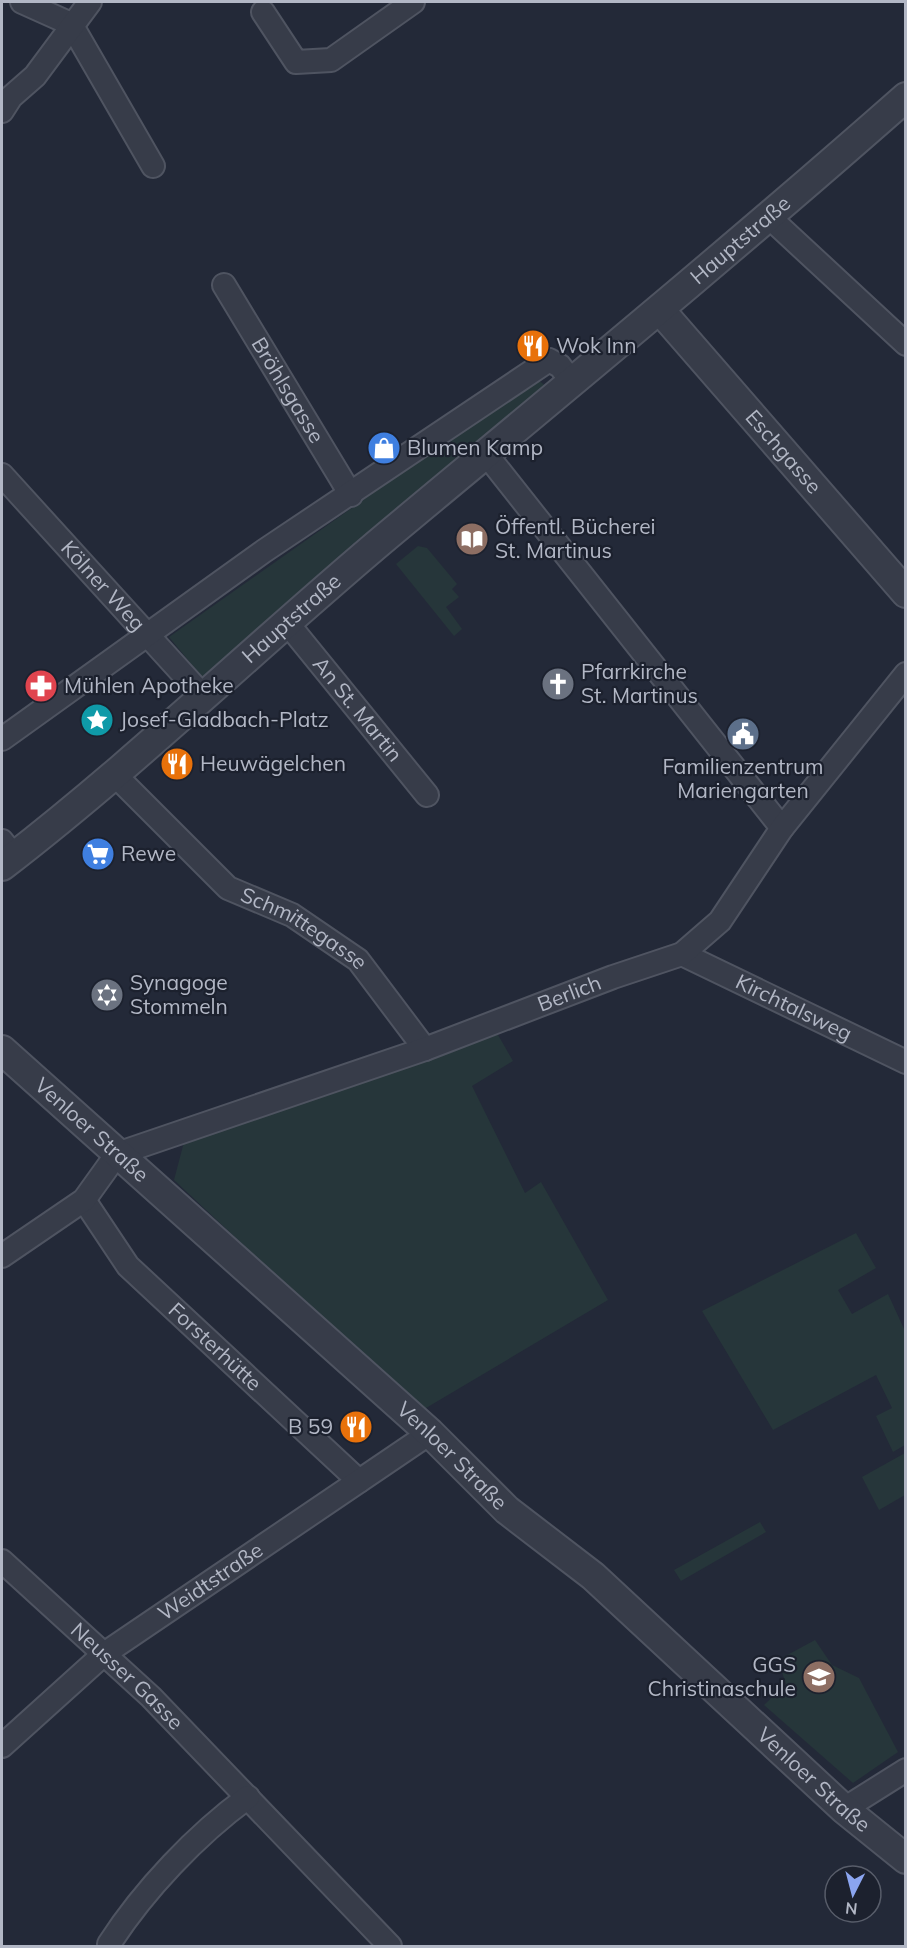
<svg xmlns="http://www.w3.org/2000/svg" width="907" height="1948" font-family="Mulish,sans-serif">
  <rect width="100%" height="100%" fill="#232938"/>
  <g fill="#26363a">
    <polygon points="536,378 549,389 202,677 169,637"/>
    <polygon points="418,546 427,548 457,584 452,589 459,597 446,607 462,629 454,636 396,564"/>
    <polygon points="494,1028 513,1061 472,1086 525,1193 541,1182 608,1300 421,1411 174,1180 184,1142"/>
    <polygon points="856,1233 876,1268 838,1290 852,1314 888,1294 905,1331 905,1445 893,1452 876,1416 892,1408 876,1375 773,1430 702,1311"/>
    <polygon points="905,1453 905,1495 879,1510 862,1477"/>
    <polygon points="760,1522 766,1532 681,1581 674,1570"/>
    <polygon points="815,1640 832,1665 859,1678 898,1752 853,1783 764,1705 786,1684 778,1660"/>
  </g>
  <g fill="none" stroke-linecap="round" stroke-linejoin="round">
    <g stroke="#4f5461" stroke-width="26">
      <g id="minor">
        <polyline points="22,2 71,24 153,166"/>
        <polyline points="263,12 296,62 331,60 413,2"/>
        <polyline points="2,111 11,97 35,76 90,2"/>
        <polyline points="769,217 906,344"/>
        <path id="s1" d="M224,285l127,210"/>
        <polyline points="486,454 782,828"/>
        <path id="s2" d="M2,475l201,221"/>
        <path id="s3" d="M288,624l139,171"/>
        <polyline points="2,739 264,551 549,360 560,366 572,382"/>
        <path id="s4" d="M115,775l113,113 64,27 66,45 67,89"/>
        <polyline points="2,841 14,856"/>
        <path id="s5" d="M682,954l224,108"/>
        <path id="s6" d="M84,1200l44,66 231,215"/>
        <path id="s7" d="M2,1256l82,-56 33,-46 308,-105 188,-72 69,-23 38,-33 62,-93 124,-154"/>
        <path id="s8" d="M2,1561l149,136 239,249"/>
        <path id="s9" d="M2,1746l102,-92 326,-221"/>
        <polyline points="844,1809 906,1770"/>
        <path d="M109,1944c35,-54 87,-109 139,-147"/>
      </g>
    </g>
    <g stroke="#4f5461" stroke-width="32">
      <g id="tertiary">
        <path id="s10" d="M660,310l246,283"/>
        <path id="s11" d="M2,866c134,-103 255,-221 385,-330 174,-145 349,-289 519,-439"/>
        <path id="s12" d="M2,1050l428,383 77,77 86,66 251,233 62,50"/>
      </g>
    </g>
    <use href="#minor" stroke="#373c49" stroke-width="22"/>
    <use href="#tertiary" stroke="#373c49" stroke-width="28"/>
  </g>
  <defs>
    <g id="restaurant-disc" transform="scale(1.725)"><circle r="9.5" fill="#e8710a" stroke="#1c212e"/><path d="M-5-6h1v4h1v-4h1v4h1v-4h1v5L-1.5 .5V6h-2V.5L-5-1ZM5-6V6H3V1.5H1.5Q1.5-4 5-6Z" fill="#fff"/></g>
    <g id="shop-disc" transform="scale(1.725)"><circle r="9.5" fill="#3f7fe0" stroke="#1c212e"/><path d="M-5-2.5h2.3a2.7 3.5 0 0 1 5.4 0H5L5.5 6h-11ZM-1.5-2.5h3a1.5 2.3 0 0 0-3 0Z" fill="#fff"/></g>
    <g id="library-disc" transform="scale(1.725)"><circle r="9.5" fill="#8d6e63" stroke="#1c212e"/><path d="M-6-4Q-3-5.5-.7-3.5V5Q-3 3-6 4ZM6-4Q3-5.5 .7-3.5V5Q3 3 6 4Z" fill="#fff"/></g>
    <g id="church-disc" transform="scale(1.725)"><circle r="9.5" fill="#6b7280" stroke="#1c212e"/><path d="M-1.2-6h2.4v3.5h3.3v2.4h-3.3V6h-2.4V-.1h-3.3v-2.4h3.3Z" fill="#fff"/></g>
    <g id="pharmacy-disc" transform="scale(1.725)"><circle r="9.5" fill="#e0444e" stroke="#1c212e"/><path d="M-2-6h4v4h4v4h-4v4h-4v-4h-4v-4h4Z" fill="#fff"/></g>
    <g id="sight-disc" transform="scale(1.725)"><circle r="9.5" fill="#0f9aa8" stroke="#1c212e"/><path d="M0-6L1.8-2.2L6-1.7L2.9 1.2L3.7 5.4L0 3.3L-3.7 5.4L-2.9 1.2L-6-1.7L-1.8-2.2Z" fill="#fff"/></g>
    <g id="civic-disc" transform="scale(1.725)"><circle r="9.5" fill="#5c6f8a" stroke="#1c212e"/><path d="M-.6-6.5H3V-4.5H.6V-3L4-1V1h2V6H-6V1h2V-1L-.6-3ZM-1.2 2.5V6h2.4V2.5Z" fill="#fff"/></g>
    <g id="supermarket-disc" transform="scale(1.725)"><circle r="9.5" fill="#3f7fe0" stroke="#1c212e"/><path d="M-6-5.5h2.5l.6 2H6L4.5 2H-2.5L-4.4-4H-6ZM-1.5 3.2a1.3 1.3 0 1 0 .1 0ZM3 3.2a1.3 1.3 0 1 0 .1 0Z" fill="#fff"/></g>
    <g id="synagogue-disc" transform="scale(1.725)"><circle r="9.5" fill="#6b7280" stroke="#1c212e"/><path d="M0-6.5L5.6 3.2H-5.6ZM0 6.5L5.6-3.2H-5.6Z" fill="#fff"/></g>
    <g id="school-disc" transform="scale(1.725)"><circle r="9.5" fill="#8d6e63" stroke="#1c212e"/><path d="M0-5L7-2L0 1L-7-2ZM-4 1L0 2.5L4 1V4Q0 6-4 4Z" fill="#fff"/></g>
  </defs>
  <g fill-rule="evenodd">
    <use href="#restaurant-disc" x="533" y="346"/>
    <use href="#shop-disc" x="384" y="448"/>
    <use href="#library-disc" x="472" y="539"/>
    <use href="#church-disc" x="558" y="684"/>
    <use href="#pharmacy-disc" x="41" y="686"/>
    <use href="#sight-disc" x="97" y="720"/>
    <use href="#civic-disc" x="743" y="734"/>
    <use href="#restaurant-disc" x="177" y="764"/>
    <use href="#supermarket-disc" x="98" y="854"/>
    <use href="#synagogue-disc" x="107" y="995"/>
    <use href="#restaurant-disc" x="356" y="1427"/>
    <use href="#school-disc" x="819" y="1677"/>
  </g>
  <g text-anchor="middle" stroke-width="4.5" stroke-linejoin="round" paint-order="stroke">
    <g font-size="21" fill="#b2b7c5" stroke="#1c212e">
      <text dy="7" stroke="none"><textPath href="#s11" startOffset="968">Hauptstraße</textPath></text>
      <text dy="7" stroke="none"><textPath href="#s1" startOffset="123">Bröhlsgasse</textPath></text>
      <text dy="7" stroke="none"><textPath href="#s10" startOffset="188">Eschgasse</textPath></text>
      <text dy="7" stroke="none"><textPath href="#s2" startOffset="150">Kölner Weg</textPath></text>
      <text dy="7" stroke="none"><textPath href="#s11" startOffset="381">Hauptstraße</textPath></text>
      <text dy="7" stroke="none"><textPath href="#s3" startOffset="110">An St. Martin</textPath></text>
      <text dy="7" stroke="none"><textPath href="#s4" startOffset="246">Schmittegasse</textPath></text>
      <text dy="7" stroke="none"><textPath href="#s7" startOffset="636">Berlich</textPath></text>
      <text dy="7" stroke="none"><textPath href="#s5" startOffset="124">Kirchtalsweg</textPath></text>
      <text dy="7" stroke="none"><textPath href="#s12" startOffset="120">Venloer Straße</textPath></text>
      <text dy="7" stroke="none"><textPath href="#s6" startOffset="198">Forsterhütte</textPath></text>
      <text dy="7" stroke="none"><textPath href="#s12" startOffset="606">Venloer Straße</textPath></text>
      <text dy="7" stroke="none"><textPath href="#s9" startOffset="266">Weidtstraße</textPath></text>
      <text dy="7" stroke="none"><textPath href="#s8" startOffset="170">Neusser Gasse</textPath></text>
      <text dy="7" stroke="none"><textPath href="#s12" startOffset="1092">Venloer Straße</textPath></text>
    </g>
    <g font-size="21" fill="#b2b7c5" stroke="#1c212e" text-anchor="start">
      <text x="556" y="353">Wok Inn</text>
      <text x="407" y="455">Blumen Kamp</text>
      <text x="495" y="534">Öffentl. Bücherei<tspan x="495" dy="24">St. Martinus</tspan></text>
      <text x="581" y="679">Pfarrkirche<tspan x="581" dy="24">St. Martinus</tspan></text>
      <text x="64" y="693">Mühlen Apotheke</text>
      <text x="120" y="727">Josef-Gladbach-Platz</text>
      <text x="200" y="771">Heuwägelchen</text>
      <text x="743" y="774" text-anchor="middle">Familienzentrum<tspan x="743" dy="24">Mariengarten</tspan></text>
      <text x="121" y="861">Rewe</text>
      <text x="130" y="990">Synagoge<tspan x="130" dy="24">Stommeln</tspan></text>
      <text x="333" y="1434" text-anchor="end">B 59</text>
      <text x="796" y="1672" text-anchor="end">GGS<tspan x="796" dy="24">Christinaschule</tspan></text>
    </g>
  </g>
  <rect width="907" height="1948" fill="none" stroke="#b2b7c5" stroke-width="6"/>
  <g transform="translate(853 1894) rotate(186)"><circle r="28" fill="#1c212e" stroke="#585d6a" stroke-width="1.5"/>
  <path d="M0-4.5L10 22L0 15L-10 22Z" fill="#8ba5f0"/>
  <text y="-9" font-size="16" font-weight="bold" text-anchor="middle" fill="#b2b7c5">N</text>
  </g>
</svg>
